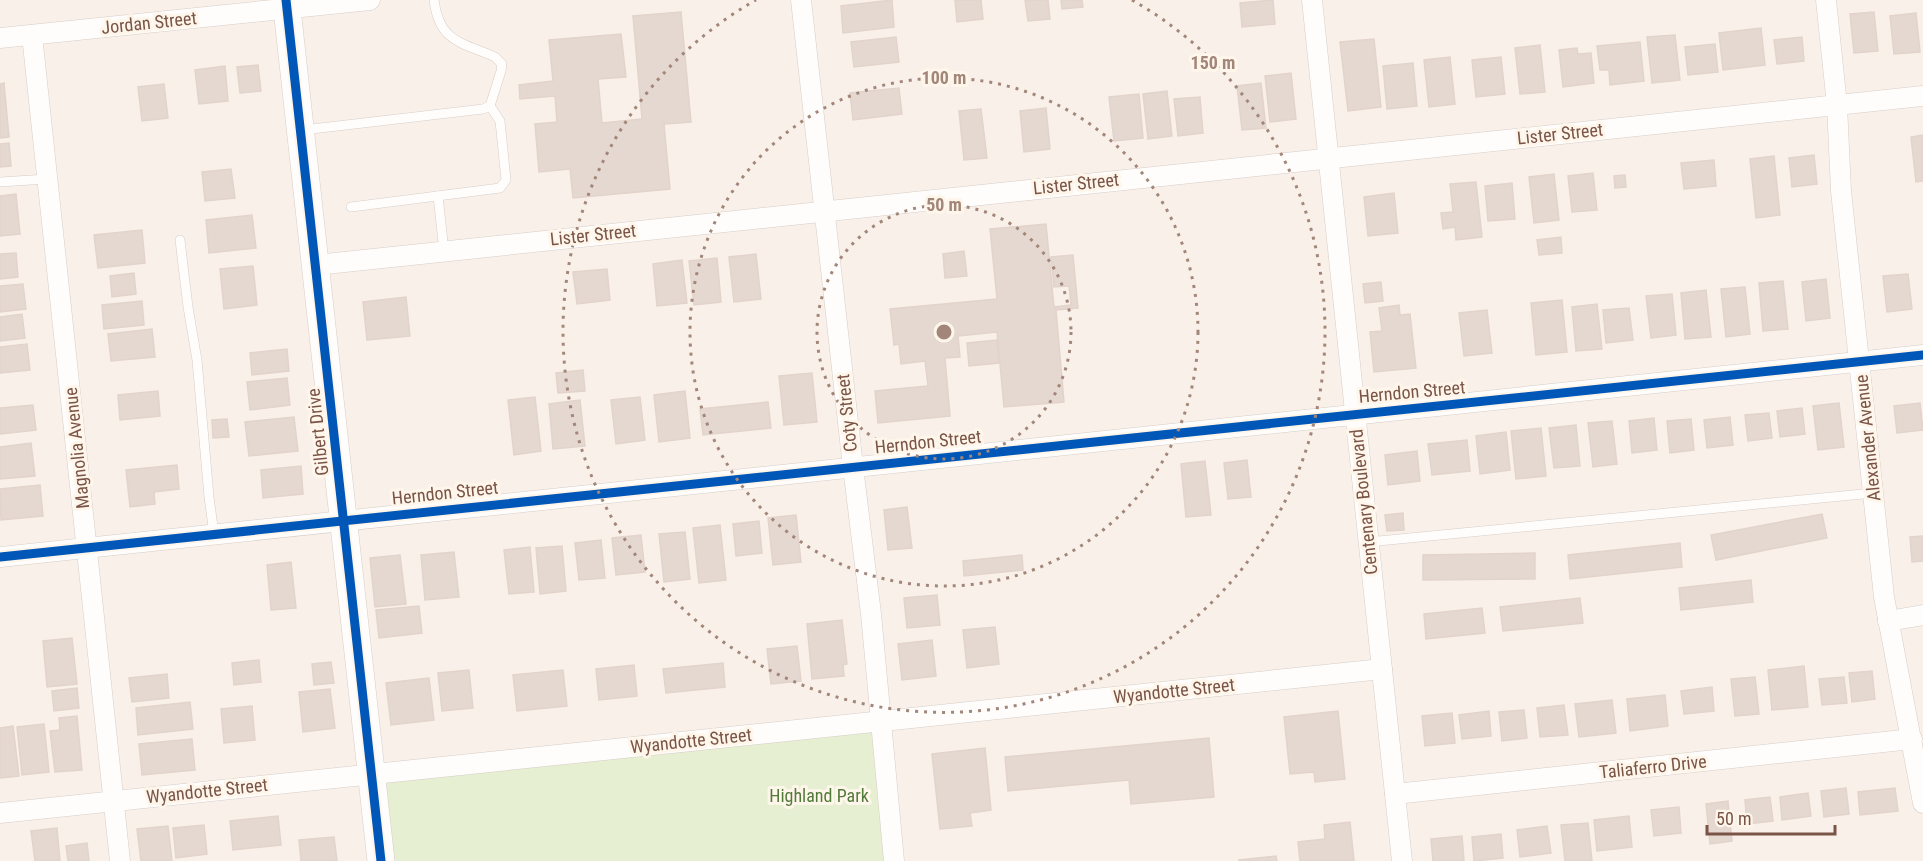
<svg xmlns="http://www.w3.org/2000/svg" width="1923" height="861" font-family="'Roboto Condensed',sans-serif">
  <rect width="100%" height="100%" fill="#f9f1e9"/>
  <polygon fill="#e6efd2" points="877,726 889,861 392,861 383,779"/>
  <g fill="#e5d8d0" stroke="#e2d3cb" stroke-width="1.5">
    <polygon points="892,0 894,27 843,33 841,6"/>
    <polygon points="955,0 981,0 983,19 957,22"/>
    <polygon points="1025,0 1048,0 1050,19 1028,21"/>
    <polygon points="1061,0 1082,0 1083,7 1062,9"/>
    <polygon points="1273,0 1275,24 1242,27 1240,3"/>
    <polygon points="681,12 691,122 664,124 670,189 573,198 570,169 539,172 535,124 557,122 555,96 520,99 519,85 553,81 549,40 621,34 626,77 598,79 602,123 642,119 633,16"/>
    <polygon points="1874,12 1878,51 1854,53 1850,14"/>
    <polygon points="1916,13 1920,52 1894,54 1890,16"/>
    <polygon points="1761,28 1765,65 1723,70 1719,33"/>
    <polygon points="1675,35 1680,80 1652,83 1647,37"/>
    <polygon points="896,37 899,62 854,67 851,42"/>
    <polygon points="1802,37 1804,61 1777,64 1774,40"/>
    <polygon points="1374,39 1381,107 1348,111 1340,42"/>
    <polygon points="1640,42 1644,81 1610,85 1609,70 1600,70 1597,46"/>
    <polygon points="1715,44 1718,72 1688,75 1685,47"/>
    <polygon points="1540,45 1545,92 1520,94 1515,48"/>
    <polygon points="1577,48 1578,54 1591,53 1594,83 1563,87 1559,50"/>
    <polygon points="1450,57 1455,104 1429,107 1424,60"/>
    <polygon points="1501,57 1505,94 1476,97 1472,60"/>
    <polygon points="1413,63 1417,106 1387,109 1383,66"/>
    <polygon points="258,65 261,91 240,93 237,67"/>
    <polygon points="225,66 228,101 199,104 195,70"/>
    <polygon points="1291,73 1296,119 1270,122 1265,76"/>
    <polygon points="4,83 9,137 0,138 0,84"/>
    <polygon points="1261,83 1266,128 1242,130 1237,86"/>
    <polygon points="164,84 168,118 142,121 138,87"/>
    <polygon points="899,88 902,114 853,120 850,93"/>
    <polygon points="1167,91 1172,136 1148,139 1143,94"/>
    <polygon points="1139,94 1143,138 1114,141 1109,97"/>
    <polygon points="1200,97 1203,133 1178,136 1174,99"/>
    <polygon points="1046,108 1050,149 1024,152 1020,111"/>
    <polygon points="981,109 987,158 964,160 959,111"/>
    <polygon points="1923,135 1923,181 1916,182 1911,137"/>
    <polygon points="9,143 11,166 0,167 0,144"/>
    <polygon points="1814,155 1817,184 1792,187 1789,158"/>
    <polygon points="1774,156 1780,215 1756,218 1750,159"/>
    <polygon points="1714,160 1716,186 1684,189 1681,163"/>
    <polygon points="231,169 235,198 205,201 202,172"/>
    <polygon points="1593,173 1597,210 1572,212 1568,176"/>
    <polygon points="1554,174 1559,220 1534,223 1529,177"/>
    <polygon points="1625,175 1626,187 1615,188 1614,176"/>
    <polygon points="1476,182 1482,237 1456,240 1455,227 1443,229 1441,213 1453,212 1450,184"/>
    <polygon points="1512,183 1515,219 1488,221 1485,186"/>
    <polygon points="1394,193 1398,233 1368,236 1364,197"/>
    <polygon points="16,194 20,234 0,236 0,196"/>
    <polygon points="252,215 256,248 209,253 206,220"/>
    <polygon points="1046,224 1054,307 1071,305 1069,286 1054,287 1051,257 1073,255 1078,308 1056,310 1064,402 1004,407 997,332 958,336 960,357 945,358 950,416 878,423 875,391 928,386 925,361 901,364 899,344 894,345 890,309 997,299 990,229"/>
    <polygon points="142,230 145,263 98,268 94,235"/>
    <polygon points="1561,237 1562,253 1539,255 1537,240"/>
    <polygon points="964,251 967,276 945,278 943,254"/>
    <polygon points="16,253 18,277 0,279 0,254"/>
    <polygon points="756,254 761,299 734,302 729,257"/>
    <polygon points="717,258 721,302 694,305 689,261"/>
    <polygon points="682,260 687,303 657,306 653,264"/>
    <polygon points="253,266 257,305 224,309 220,269"/>
    <polygon points="607,269 610,300 577,304 573,272"/>
    <polygon points="134,273 136,294 112,297 110,276"/>
    <polygon points="1908,274 1912,309 1887,312 1883,276"/>
    <polygon points="1826,279 1830,318 1806,321 1802,282"/>
    <polygon points="1783,281 1788,329 1763,331 1759,283"/>
    <polygon points="1381,282 1383,301 1365,303 1363,284"/>
    <polygon points="23,284 26,309 0,312 0,286"/>
    <polygon points="1745,287 1750,334 1726,337 1721,289"/>
    <polygon points="1706,290 1711,337 1685,339 1681,293"/>
    <polygon points="1672,294 1676,335 1651,338 1646,296"/>
    <polygon points="406,297 410,336 367,340 363,302"/>
    <polygon points="1562,300 1567,352 1536,355 1531,303"/>
    <polygon points="142,301 144,325 104,329 102,305"/>
    <polygon points="1597,304 1602,349 1576,351 1572,307"/>
    <polygon points="1399,305 1400,315 1410,314 1416,368 1374,372 1370,332 1382,331 1379,308"/>
    <polygon points="1629,308 1633,340 1606,343 1603,310"/>
    <polygon points="1487,310 1492,353 1464,356 1459,313"/>
    <polygon points="22,314 25,338 0,341 0,317"/>
    <polygon points="152,329 155,357 111,361 108,334"/>
    <polygon points="997,340 999,363 969,366 967,343"/>
    <polygon points="27,344 30,370 0,373 0,347"/>
    <polygon points="287,349 289,371 252,375 250,353"/>
    <polygon points="583,370 585,391 558,393 556,373"/>
    <polygon points="812,373 817,422 784,425 779,376"/>
    <polygon points="287,378 290,405 250,410 247,382"/>
    <polygon points="158,391 160,416 120,420 118,395"/>
    <polygon points="685,391 690,438 659,442 654,395"/>
    <polygon points="535,397 541,451 514,455 508,400"/>
    <polygon points="640,397 645,440 616,444 611,400"/>
    <polygon points="580,400 585,446 553,449 549,404"/>
    <polygon points="768,402 771,428 703,435 700,409"/>
    <polygon points="1839,403 1844,447 1818,450 1813,406"/>
    <polygon points="1920,403 1923,430 1897,433 1894,406"/>
    <polygon points="33,405 36,430 0,434 0,408"/>
    <polygon points="1802,408 1805,434 1780,437 1777,411"/>
    <polygon points="1769,413 1772,438 1748,441 1745,415"/>
    <polygon points="294,417 298,451 249,456 245,422"/>
    <polygon points="1730,417 1733,445 1707,448 1704,420"/>
    <polygon points="1654,418 1657,450 1632,453 1629,421"/>
    <polygon points="227,419 229,437 213,438 212,420"/>
    <polygon points="1691,419 1694,450 1670,453 1667,421"/>
    <polygon points="1612,421 1617,464 1593,467 1588,423"/>
    <polygon points="1576,425 1580,466 1554,468 1549,428"/>
    <polygon points="1541,428 1546,476 1516,479 1511,431"/>
    <polygon points="1506,432 1510,470 1480,474 1476,436"/>
    <polygon points="1467,440 1470,471 1432,475 1428,444"/>
    <polygon points="31,443 35,476 0,479 0,447"/>
    <polygon points="1417,451 1420,481 1388,485 1385,455"/>
    <polygon points="1247,460 1251,497 1228,499 1224,463"/>
    <polygon points="1205,461 1211,515 1186,517 1181,464"/>
    <polygon points="177,465 179,489 154,492 155,504 130,507 126,470"/>
    <polygon points="301,466 303,494 263,498 261,470"/>
    <polygon points="40,485 43,516 1,520 0,489"/>
    <polygon points="907,507 912,548 888,550 884,510"/>
    <polygon points="1403,513 1404,530 1387,531 1385,515"/>
    <polygon points="1822,514 1827,538 1716,560 1711,535"/>
    <polygon points="796,515 801,562 773,565 768,518"/>
    <polygon points="759,521 762,553 736,556 733,524"/>
    <polygon points="720,525 726,580 699,583 693,528"/>
    <polygon points="685,532 690,579 664,582 659,534"/>
    <polygon points="641,535 645,572 616,575 612,538"/>
    <polygon points="1923,536 1923,561 1912,562 1910,537"/>
    <polygon points="601,540 605,578 579,580 575,543"/>
    <polygon points="1680,543 1682,567 1570,579 1568,555"/>
    <polygon points="562,546 566,591 540,594 536,548"/>
    <polygon points="530,547 534,592 509,594 504,550"/>
    <polygon points="454,552 459,597 425,600 421,555"/>
    <polygon points="1535,553 1535,579 1423,580 1423,555"/>
    <polygon points="400,555 406,604 375,607 370,558"/>
    <polygon points="1022,555 1023,570 964,576 963,561"/>
    <polygon points="291,562 296,608 271,610 267,565"/>
    <polygon points="1751,580 1753,602 1681,610 1679,588"/>
    <polygon points="937,595 940,625 907,628 904,598"/>
    <polygon points="1580,598 1583,623 1503,631 1500,607"/>
    <polygon points="419,606 422,633 379,638 376,610"/>
    <polygon points="1482,608 1485,633 1426,639 1424,614"/>
    <polygon points="842,620 847,664 843,665 844,676 812,679 807,624"/>
    <polygon points="995,627 999,664 967,668 963,630"/>
    <polygon points="72,638 77,684 47,687 43,641"/>
    <polygon points="932,640 936,676 902,680 898,644"/>
    <polygon points="797,646 801,681 771,684 767,649"/>
    <polygon points="259,660 261,682 234,685 232,663"/>
    <polygon points="331,662 334,683 314,685 312,664"/>
    <polygon points="723,663 725,687 666,693 663,669"/>
    <polygon points="634,665 637,696 599,700 596,669"/>
    <polygon points="1804,666 1808,707 1772,710 1768,670"/>
    <polygon points="469,670 473,708 442,711 438,673"/>
    <polygon points="563,670 567,706 517,711 513,675"/>
    <polygon points="1872,671 1875,699 1852,702 1849,673"/>
    <polygon points="167,674 169,698 132,702 129,678"/>
    <polygon points="1755,677 1759,714 1735,716 1731,679"/>
    <polygon points="1844,677 1847,703 1822,705 1819,679"/>
    <polygon points="429,678 434,720 391,725 386,683"/>
    <polygon points="1712,687 1714,711 1684,714 1681,691"/>
    <polygon points="77,688 79,708 54,711 52,691"/>
    <polygon points="330,689 335,728 303,732 299,692"/>
    <polygon points="1665,695 1668,726 1630,731 1627,699"/>
    <polygon points="1612,700 1616,733 1579,737 1575,704"/>
    <polygon points="190,702 193,729 138,735 136,708"/>
    <polygon points="1564,705 1568,735 1540,737 1537,708"/>
    <polygon points="252,706 255,740 224,743 221,709"/>
    <polygon points="1524,710 1527,738 1502,741 1499,712"/>
    <polygon points="1338,711 1345,779 1315,782 1314,772 1290,774 1284,717"/>
    <polygon points="1489,711 1491,736 1462,739 1459,715"/>
    <polygon points="1452,713 1455,743 1425,746 1422,716"/>
    <polygon points="77,716 82,770 55,772 50,731 60,730 59,718"/>
    <polygon points="44,724 49,772 22,775 17,727"/>
    <polygon points="13,726 19,776 0,778 0,728"/>
    <polygon points="1209,738 1214,797 1131,804 1129,780 1008,791 1005,757"/>
    <polygon points="192,739 195,770 142,775 139,744"/>
    <polygon points="985,748 991,810 970,813 972,826 940,829 932,754"/>
    <polygon points="1846,788 1849,814 1824,817 1821,791"/>
    <polygon points="1895,788 1898,811 1860,815 1858,792"/>
    <polygon points="1808,793 1811,816 1782,820 1780,797"/>
    <polygon points="1770,797 1773,821 1747,824 1745,800"/>
    <polygon points="1728,801 1732,841 1710,844 1706,804"/>
    <polygon points="1679,807 1681,833 1654,836 1651,810"/>
    <polygon points="278,816 281,845 233,850 230,821"/>
    <polygon points="1629,816 1632,847 1597,851 1594,820"/>
    <polygon points="1350,822 1354,861 1300,861 1298,842 1325,839 1324,825"/>
    <polygon points="1588,823 1592,861 1565,861 1561,825"/>
    <polygon points="204,825 207,854 176,858 173,828"/>
    <polygon points="168,826 172,861 141,861 137,829"/>
    <polygon points="1547,826 1551,853 1520,857 1517,830"/>
    <polygon points="57,828 60,861 35,861 31,831"/>
    <polygon points="1501,834 1503,858 1474,861 1472,837"/>
    <polygon points="1462,836 1464,861 1433,861 1431,839"/>
    <polygon points="334,837 337,861 301,861 299,840"/>
    <polygon points="87,843 89,861 68,861 66,846"/>
    <polygon points="1276,856 1277,861 1239,861 1239,860"/>
  </g>
  <g fill="none" stroke-linecap="round" stroke-linejoin="round">
    <g stroke="#d7ccc6" stroke-width="10">
      <g id="lane">
        <path d="M303,130l180,-21 7,-3 11,-35 1,-7 -7,-7c-34,-15 -56,-15 -61,-57"/>
        <polyline points="0,182 47,179"/>
        <polyline points="438,196 444,251"/>
        <polyline points="351,207 500,188 506,180 500,121 490,106"/>
        <polyline points="180,240 188,307 197,360 209,497 214,534"/>
        <polyline points="1368,542 1873,493"/>
      </g>
    </g>
    <g stroke="#d7ccc6" stroke-width="21">
      <g id="street">
        <polyline points="801,0 853,467 871,614 894,861"/>
        <polyline points="1312,0 1402,861"/>
        <polyline points="1826,0 1837,105 1841,191 1884,597 1923,803"/>
        <polyline points="32,35 120,861"/>
        <polyline points="0,38 370,0"/>
        <polyline points="316,265 1923,96"/>
        <polyline points="0,557 1923,355"/>
        <polyline points="1888,621 1923,615"/>
        <polyline points="1395,794 1912,739"/>
        <polyline points="0,813 1382,669"/>
      </g>
    </g>
    <g stroke="#d8ccc6" stroke-width="28">
      <polyline id="secondary" points="286,0 381,861"/>
    </g>
    <use href="#lane" stroke="#fefdfc" stroke-width="9"/>
    <use href="#street" stroke="#fefdfc" stroke-width="20"/>
    <use href="#secondary" stroke="#fefdfc" stroke-width="27"/>
    <g stroke="#fff6eb" stroke-width="13">
      <g id="cycleway">
        <polyline points="286,0 381,861"/>
        <polyline points="0,557 1923,355"/>
      </g>
    </g>
    <use href="#cycleway" stroke="#0057b8" stroke-width="9"/>
  </g>
  <g fill="none" stroke="#a28679" stroke-width="3" stroke-dasharray="3 6">
    <circle cx="944" cy="332" r="127"/>
    <circle cx="944" cy="332" r="254"/>
    <path d="M1132 0A381 381 0 1 1 756 0"/>
  </g>
  <g text-anchor="middle" stroke-width="6" stroke-linejoin="round" paint-order="stroke">
    <g font-size="18" fill="#7a5446" stroke="#fff6eb">
      <text transform="translate(149 23) rotate(-6)" y="6">Jordan Street</text>
      <text transform="translate(1560 134) rotate(-6)" y="6">Lister Street</text>
      <text transform="translate(1076 184) rotate(-6)" y="6">Lister Street</text>
      <text transform="translate(593 235) rotate(-6)" y="6">Lister Street</text>
      <text transform="translate(1412 392) rotate(-5)" y="6">Herndon Street</text>
      <text transform="translate(847 413) rotate(-96)" y="6">Coty Street</text>
      <text transform="translate(318 432) rotate(-96)" y="6">Gilbert Drive</text>
      <text transform="translate(1868 438) rotate(-96)" y="6">Alexander Avenue</text>
      <text transform="translate(928 442) rotate(-6)" y="6">Herndon Street</text>
      <text transform="translate(77 448) rotate(-96)" y="6">Magnolia Avenue</text>
      <text transform="translate(445 493) rotate(-6)" y="6">Herndon Street</text>
      <text transform="translate(1364 502) rotate(-96)" y="6">Centenary Boulevard</text>
      <text transform="translate(1174 691) rotate(-6)" y="6">Wyandotte Street</text>
      <text transform="translate(691 741) rotate(-6)" y="6">Wyandotte Street</text>
      <text transform="translate(1653 767) rotate(-6)" y="6">Taliaferro Drive</text>
      <text transform="translate(207 791) rotate(-6)" y="6">Wyandotte Street</text>
    </g>
    <g font-size="18" fill="#527a3a" stroke="#fff6eb">
      <text x="819" y="802">Highland Park</text>
    </g>
  </g>
  <circle cx="944" cy="332" r="9" fill="#a28679" stroke="#fff6eb" stroke-width="3"/>
  <g font-size="18" text-anchor="middle" font-weight="bold" fill="#a28679" stroke="#fff6eb" stroke-width="6" stroke-linejoin="round" paint-order="stroke">
    <text x="1213" y="69">150 m</text>
    <text x="944" y="84">100 m</text>
    <text x="944" y="211">50 m</text>
  </g>
  <path d="M1707 825v9h128v-9" fill="none" stroke="#7a5446" stroke-width="3"/>
  <text x="1716" y="825" font-size="18" fill="#7a5446" stroke="#fff6eb" stroke-width="4.5" paint-order="stroke">50 m</text>
</svg>
